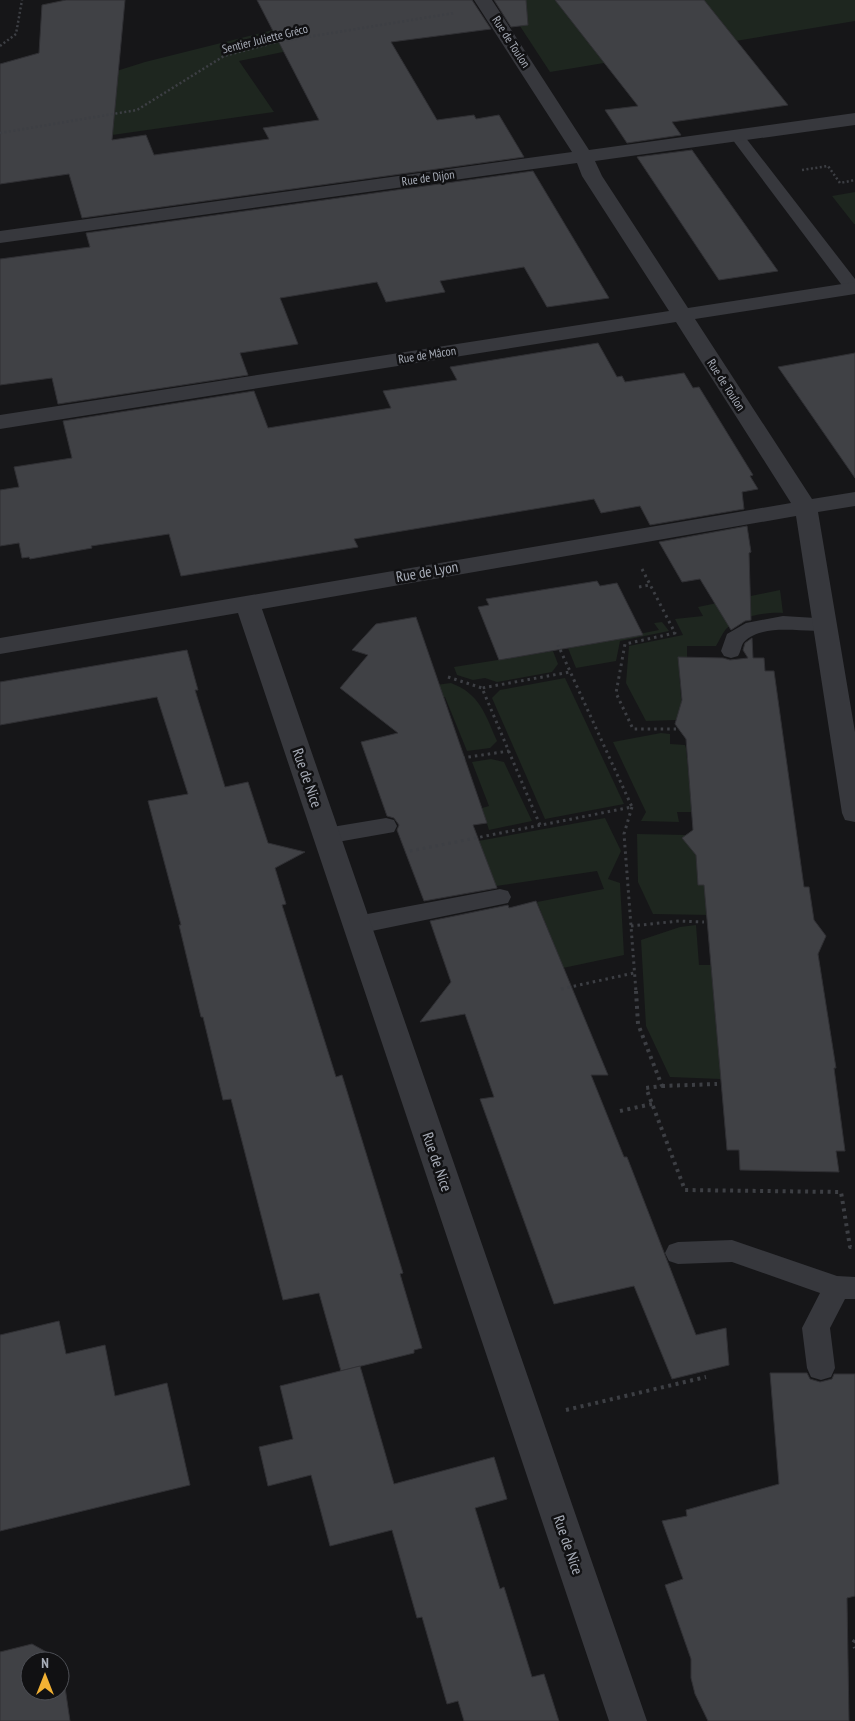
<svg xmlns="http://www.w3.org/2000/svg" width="855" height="1721" font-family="'PT Sans Narrow',sans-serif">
  <rect width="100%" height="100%" fill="#161618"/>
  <g fill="#1e261f">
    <polygon points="503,0 855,0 855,21 550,72"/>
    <polygon points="370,6 446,18 239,61 274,112 0,151 0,108 145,62"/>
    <polygon points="855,192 855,224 854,224 832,196"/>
    <path d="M780,590l3,23c-16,-1 -45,3 -57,16 -4,5 -7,12 -10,17h-29v25h-8l3,40 -6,9 -30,1 -20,-38 3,-37 54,-11 -8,-16 28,-3 -5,-9z"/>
    <polygon points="662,622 669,631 620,641 616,661 576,668 568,648 659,630 654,623"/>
    <polygon points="553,651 558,664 552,672 497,682 485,678 473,680 457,675 454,667"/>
    <polygon points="565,678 624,804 545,819 492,698 500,690"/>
    <path d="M451,683c29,11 34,31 46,58l-7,7 -23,3 -22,-54 -9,2v-14z"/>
    <polygon points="661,733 670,734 670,744 685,745 686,748 692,812 677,812 679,822 641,821 646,812 613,742"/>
    <polygon points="491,759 504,762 532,821 489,830 482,808 489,806 472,762"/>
    <polygon points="605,818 621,851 608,879 620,883 624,955 563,968 537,902 604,889 597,871 496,886 467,843"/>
    <polygon points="637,834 686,835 696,855 698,885 708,885 711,915 653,914 638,882"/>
    <polygon points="696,925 699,965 711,965 721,1079 670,1077 646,1026 641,940 680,927"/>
  </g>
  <g fill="#404145" stroke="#303034" fill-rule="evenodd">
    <polygon points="66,0 125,0 112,140 146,135 154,155 269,139 263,128 319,120 257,0 472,0 491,29 391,42 437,120 474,115 476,119 499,115 524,157 82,218 69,174 0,184 0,64 39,53 42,5"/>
    <polygon points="494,0 526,0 528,25 511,27"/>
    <polygon points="555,0 704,0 788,105 672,122 681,135 627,143 605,110 638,106"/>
    <polygon points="692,150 778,271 719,280 637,157"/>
    <polygon points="533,171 609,298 547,307 524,267 440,281 445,292 386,302 377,282 280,298 298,344 240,353 248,375 58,404 52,378 0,385 0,259 90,247 86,233"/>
    <polygon points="598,343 617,377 622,376 625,382 684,373 693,388 699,387 753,475 750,476 758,489 742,492 744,509 650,525 640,506 601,513 594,499 354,539 358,547 181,576 169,534 91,546 92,548 30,559 29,557 22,558 19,543 0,546 0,490 19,487 14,467 72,458 63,421 254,391 268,428 391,408 383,391 457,380 450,367"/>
    <polygon points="855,353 855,478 778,367"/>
    <polygon points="747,526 751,552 749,553 751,620 745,621 731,630 700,579 682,582 659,542"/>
    <polygon points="597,581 600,586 617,583 643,635 499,660 478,607 489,605 486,599"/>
    <polygon points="416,617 487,823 473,825 497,888 424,901 397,830 399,825 394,818 387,816 361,742 398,733 340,688 368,655 352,650 376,624"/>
    <polygon points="752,638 753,658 764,658 765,671 774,671 804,887 809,887 814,920 826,936 818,954 836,1068 834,1068 845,1151 836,1151 839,1172 740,1170 739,1150 727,1150 704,885 698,885 696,855 682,838 693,830 686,739 675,724 682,700 678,657 723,658 730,660 748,658 743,650 745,643"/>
    <polygon points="187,650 198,690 195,690 225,787 248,782 268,843 305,852 275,868 286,904 282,905 336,1077 342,1075 403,1273 400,1274 422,1348 414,1350 414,1353 341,1371 319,1293 283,1300 231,1099 223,1100 203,1017 201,1017 179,925 181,925 148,801 188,794 157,697 0,725 0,682"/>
    <polygon points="536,901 608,1075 591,1075 624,1157 627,1157 696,1335 726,1328 729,1365 672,1379 634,1286 554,1304 480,1099 494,1097 465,1014 420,1022 451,982 430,921 508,905 509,908"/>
    <polygon points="59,1321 66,1354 105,1345 115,1396 167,1383 190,1485 0,1531 0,1335"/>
    <polygon points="360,1366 394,1484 494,1457 507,1499 475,1508 500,1589 504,1587 532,1677 544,1674 559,1721 464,1721 458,1701 447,1704 422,1617 417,1618 392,1530 330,1546 311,1475 268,1486 259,1447 293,1439 280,1386"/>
    <polygon points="770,1373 807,1373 810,1379 820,1382 832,1379 834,1374 855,1374 855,1596 847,1598 849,1721 708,1721 695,1694 691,1678 691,1659 665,1585 683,1579 662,1521 687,1516 686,1510 779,1484"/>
    <path d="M32,1644l29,16 9,61h-70v-69zM30,1661h30v30h-30z"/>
  </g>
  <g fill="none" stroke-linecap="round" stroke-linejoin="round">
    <g stroke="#3d3f44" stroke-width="2.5" stroke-dasharray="2 2.5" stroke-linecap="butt">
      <polyline points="0,46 16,34 22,0"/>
      <polyline points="0,133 137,110 224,56 277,42 454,13"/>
      <polyline points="802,170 828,166 840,183 855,180"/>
    </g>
    <g stroke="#3d3f44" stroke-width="3" stroke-dasharray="2.5 4" stroke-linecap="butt">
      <polyline points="642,569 675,633 625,644 616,693 633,729 676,729"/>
      <polyline points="639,587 650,585"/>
      <polyline points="448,677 482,688"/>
      <polyline points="462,758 509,751"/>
      <polyline points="632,807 624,834 636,992"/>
      <polyline points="540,825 482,688 570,672"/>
      <polyline points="410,851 632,807 558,645"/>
      <polyline points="631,926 679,921 704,922"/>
      <polyline points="561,989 634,973"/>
    </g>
    <g stroke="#3d3f44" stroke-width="4" stroke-dasharray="3 4.5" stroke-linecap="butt">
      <polyline points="636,991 638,1024 662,1086 646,1088 685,1190 841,1192 850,1247 855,1247"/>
      <polyline points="662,1086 717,1084"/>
      <polyline points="620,1111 652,1104"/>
      <polyline points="566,1410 706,1377"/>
      <polyline points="855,1640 853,1643 855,1648"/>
    </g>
    <g fill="#37383d" fill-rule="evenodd">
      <polygon points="737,131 742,133 855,279 855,293 847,292 732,139 729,136 732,133"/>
      <path d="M783,616l49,3 3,5 -3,5c-25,6 -67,-8 -88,13 -3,3 -3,10 -6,14l-7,2 -7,-2 -3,-5 6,-17 19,-11z"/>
      <polygon points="386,818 394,820 397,826 394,832 326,844 318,842 315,836 318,830 326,828"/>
      <polygon points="500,889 508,891 511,897 508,903 357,934 349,931 345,925 349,919 357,916"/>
      <polygon points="732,1240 837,1276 855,1277 855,1299 845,1299 830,1328 835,1368 831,1377 821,1380 811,1377 807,1368 802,1328 820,1293 732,1262 678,1264 669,1261 665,1253 669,1245 678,1242"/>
    </g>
    <polygon fill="#37383d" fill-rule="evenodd" points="474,0 492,0 589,150 855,113 855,125 595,161 602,176 688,308 855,282 855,294 695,319 812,499 855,492 855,506 818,512 855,732 855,822 845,820 842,813 796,516 262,609 647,1721 609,1721 238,613 0,654 0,638 791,503 676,322 0,429 0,415 669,311 582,176 577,163 0,243 0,231 572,152"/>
  </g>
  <g text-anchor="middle" stroke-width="5" stroke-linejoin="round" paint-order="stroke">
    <g font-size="12" fill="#a8adb8" stroke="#111113">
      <text transform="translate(265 39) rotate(-14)" y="4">Sentier Juliette Gréco</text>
      <text transform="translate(511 42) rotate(57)" y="4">Rue de Toulon</text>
      <text transform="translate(428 178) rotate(-8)" y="4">Rue de Dijon</text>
      <text transform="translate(427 355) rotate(-9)" y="4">Rue de Mâcon</text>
      <text transform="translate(726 385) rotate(57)" y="4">Rue de Toulon</text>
    </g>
    <g font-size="15" fill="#a8adb8" stroke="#111113">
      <text transform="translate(427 572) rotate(-10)" y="5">Rue de Lyon</text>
      <text transform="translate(307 778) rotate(71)" y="5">Rue de Nice</text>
      <text transform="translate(437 1162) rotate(71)" y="5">Rue de Nice</text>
      <text transform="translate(568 1545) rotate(71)" y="5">Rue de Nice</text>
    </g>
  </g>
  <g transform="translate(45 1676)"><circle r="24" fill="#111113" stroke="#4d4f55"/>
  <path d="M0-4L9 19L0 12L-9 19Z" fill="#f2b134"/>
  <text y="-8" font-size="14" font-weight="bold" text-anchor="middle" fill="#a8adb8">N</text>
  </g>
</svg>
